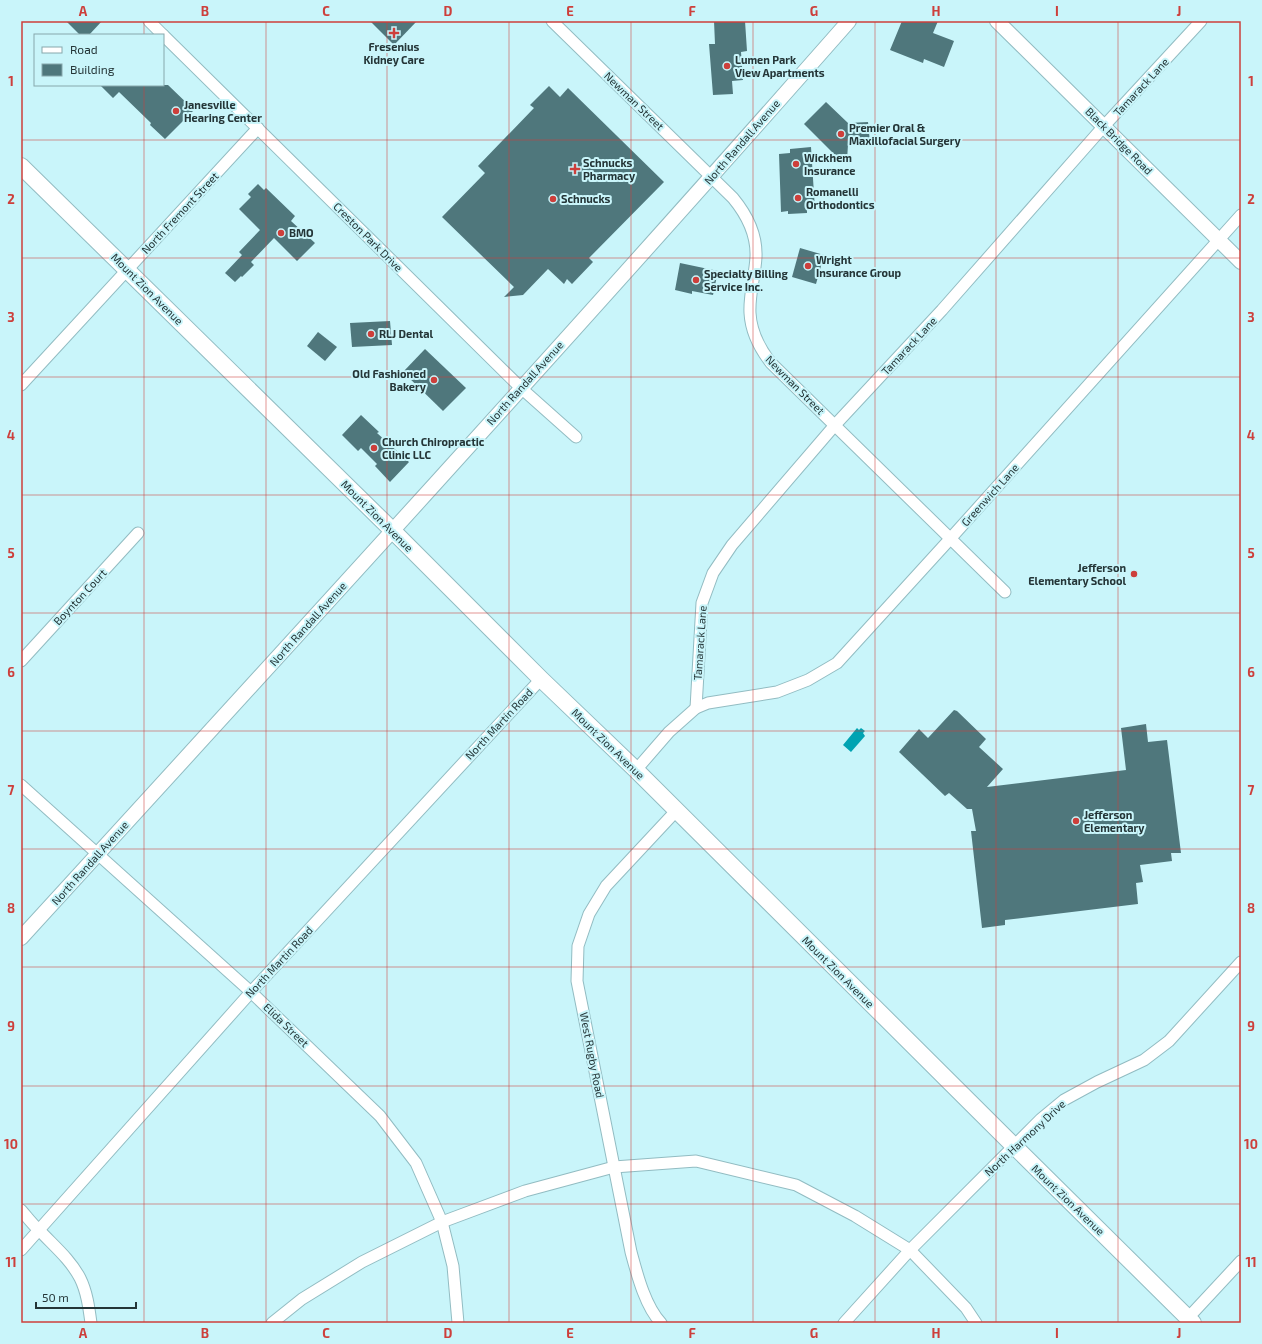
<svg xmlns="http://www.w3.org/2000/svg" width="1262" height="1344" font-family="'Exo 2',sans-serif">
  <rect width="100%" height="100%" fill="#c9f5fa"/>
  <polygon fill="#00a3b2" points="857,728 859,730 861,728 865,731 863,733 865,736 851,752 843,745"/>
  <g fill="#4f777c">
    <polygon points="66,21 102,21 89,35 80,35"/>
    <polygon points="370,21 417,21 394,45"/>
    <polygon points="714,21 745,21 747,51 741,52 743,80 732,81 733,94 713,95 709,44 715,44"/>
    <polygon points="902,21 938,21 933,33 954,41 944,67 924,59 923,63 890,50"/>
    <polygon points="100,85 168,85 194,110 165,139 150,125 151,123 119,92 113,98"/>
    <polygon points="549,86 560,97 568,88 664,182 589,258 593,262 572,284 567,279 564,284 548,269 523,295 504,297 514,287 442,217 485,173 478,166 534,108 530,105"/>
    <polygon points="826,102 848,123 868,122 870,143 848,144 847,161 837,157 804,124"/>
    <polygon points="811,147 815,210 807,210 807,213 788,214 788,211 781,212 779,154 790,153 790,149"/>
    <polygon points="258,184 264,190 266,188 295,216 291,221 315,243 297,261 274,238 251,262 254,265 242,277 241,276 235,282 225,273 242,255 239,252 260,230 239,209 251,197 248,194"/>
    <polygon points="800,248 824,255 816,284 792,277"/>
    <polygon points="680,263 718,271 713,295 692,291 692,294 675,290"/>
    <polygon points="390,321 392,345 352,347 350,323"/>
    <polygon points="318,332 337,347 325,361 307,346"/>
    <polygon points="425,349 466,388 443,411 403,372"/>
    <polygon points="361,415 379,432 377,433 409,462 390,482 375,466 377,464 361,448 358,451 342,435"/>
    <polygon points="954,710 957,711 986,739 979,747 1003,769 987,787 1126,770 1121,728 1146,724 1148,742 1167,740 1181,853 1171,853 1172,861 1140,865 1143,882 1136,883 1138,904 1005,920 1005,925 982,928 971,831 976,831 972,809 967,809 949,793 945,796 899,752 919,729 928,738"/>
  </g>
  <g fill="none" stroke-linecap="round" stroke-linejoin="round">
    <g stroke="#92bcc2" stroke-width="13">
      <g id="minor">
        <polyline points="149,21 163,35"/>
        <path d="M552,21l181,177c14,17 24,37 23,59 -1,19 -7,37 -6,56 1,19 10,36 21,50l234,229"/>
        <polyline points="163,35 521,388 576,437"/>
        <polyline points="21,385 258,128"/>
        <polyline points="21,661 138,533"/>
        <polyline points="696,708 702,603 713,573 732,545 835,425 942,310 1104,126 1201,21"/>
        <polyline points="636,770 669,732 696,708 708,703 777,692 808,680 837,663 950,539 1241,215"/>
        <polyline points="21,785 251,992 380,1116 416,1163 442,1222 453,1266 458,1323"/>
        <path d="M21,1210c6,7 12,15 19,21 14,15 30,28 40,47 7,14 9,30 11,45"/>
        <polyline points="21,1250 251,992 541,679"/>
        <polyline points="1188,1318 1241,1261"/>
        <polyline points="272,1323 302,1299 362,1262 442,1222 525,1191 614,1167 696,1161 796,1185 855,1216 910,1250 966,1308 976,1323"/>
        <path d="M661,1323c-16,-17 -24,-49 -30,-71l-54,-271 1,-35 11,-32 17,-28 70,-75"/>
        <polyline points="844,1323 910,1250 1041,1119 1064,1100 1097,1082 1144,1060 1169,1041 1241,962"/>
      </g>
    </g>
    <g stroke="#92bcc2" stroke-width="16">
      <g id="tertiary">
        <polyline points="997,21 1241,262"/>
        <path d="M21,938c278,-304 556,-608 828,-917"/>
      </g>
    </g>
    <g stroke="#92bcc2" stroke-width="18">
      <polyline id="secondary" points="21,166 393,531 541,679 636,770 1014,1146 1193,1323"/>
    </g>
    <use href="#minor" stroke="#fff" stroke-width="11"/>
    <use href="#tertiary" stroke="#fff" stroke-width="14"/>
    <use href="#secondary" stroke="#fff" stroke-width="16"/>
  </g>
  <path fill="none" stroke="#cd3f3b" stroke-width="1" stroke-opacity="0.55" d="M144,21v14M266,21v1302M387,21v1302M509,21v1302M631,21v1302M753,21v1302M875,21v1302M996,21v1302M1118,21v1302M144,85v1238M21,140h1220M21,258h1220M21,377h1220M21,495h1220M21,613h1220M21,731h1220M21,849h1220M21,967h1220M21,1086h1220M21,1204h1220"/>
  <g fill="#cd3f3b" stroke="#c9f5fa" stroke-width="1.5">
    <path d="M392 27h4v4h4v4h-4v4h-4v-4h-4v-4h4z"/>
    <circle cx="727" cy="66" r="4"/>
    <circle cx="176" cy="111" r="4"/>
    <circle cx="841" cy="134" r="4"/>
    <circle cx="796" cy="164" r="4"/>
    <path d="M573 163h4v4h4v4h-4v4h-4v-4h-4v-4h4z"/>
    <circle cx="798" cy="198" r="4"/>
    <circle cx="553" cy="199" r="4"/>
    <circle cx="281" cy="233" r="4"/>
    <circle cx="808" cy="266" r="4"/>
    <circle cx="696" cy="280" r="4"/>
    <circle cx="371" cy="334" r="4"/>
    <circle cx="434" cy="380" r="4"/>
    <circle cx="374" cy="448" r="4"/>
    <circle cx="1134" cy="574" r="4"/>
    <circle cx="1076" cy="821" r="4"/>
  </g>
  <g text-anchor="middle" stroke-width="4" stroke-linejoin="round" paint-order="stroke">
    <g font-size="11" font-weight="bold" fill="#243537" stroke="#c9f5fa" text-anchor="start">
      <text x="394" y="51" text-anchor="middle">Fresenius<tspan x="394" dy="13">Kidney Care</tspan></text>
      <text x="735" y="64">Lumen Park<tspan x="735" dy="13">View Apartments</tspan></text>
      <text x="184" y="109">Janesville<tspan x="184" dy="13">Hearing Center</tspan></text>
      <text x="849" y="132">Premier Oral &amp;<tspan x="849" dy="13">Maxillofacial Surgery</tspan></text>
      <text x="804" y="162">Wickhem<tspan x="804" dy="13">Insurance</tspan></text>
      <text x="583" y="167">Schnucks<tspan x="583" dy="13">Pharmacy</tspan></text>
      <text x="806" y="196">Romanelli<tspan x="806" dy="13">Orthodontics</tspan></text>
      <text x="561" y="203">Schnucks</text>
      <text x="289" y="237">BMO</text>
      <text x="816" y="264">Wright<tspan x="816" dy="13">Insurance Group</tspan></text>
      <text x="704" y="278">Specialty Billing<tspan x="704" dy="13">Service Inc.</tspan></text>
      <text x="379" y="338">RLJ Dental</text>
      <text x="426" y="378" text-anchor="end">Old Fashioned<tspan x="426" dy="13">Bakery</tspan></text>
      <text x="382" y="446">Church Chiropractic<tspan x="382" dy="13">Clinic LLC</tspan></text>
      <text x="1126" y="572" text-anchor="end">Jefferson<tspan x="1126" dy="13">Elementary School</tspan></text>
      <text x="1084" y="819">Jefferson<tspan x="1084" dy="13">Elementary</tspan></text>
    </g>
    <g font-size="11" fill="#243537" stroke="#c9f5fa">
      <text transform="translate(1141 87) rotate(-47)" y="4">Tamarack Lane</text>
      <text transform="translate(634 101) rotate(44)" y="4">Newman Street</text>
      <text transform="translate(1119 141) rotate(45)" y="4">Black Bridge Road</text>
      <text transform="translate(742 142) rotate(-49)" y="4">North Randall Avenue</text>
      <text transform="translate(180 213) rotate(-47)" y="4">North Fremont Street</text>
      <text transform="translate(368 237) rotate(45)" y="4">Creston Park Drive</text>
      <text transform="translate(147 289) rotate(45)" y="4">Mount Zion Avenue</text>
      <text transform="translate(909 346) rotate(-47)" y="4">Tamarack Lane</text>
      <text transform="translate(525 383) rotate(-48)" y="4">North Randall Avenue</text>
      <text transform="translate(795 385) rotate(45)" y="4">Newman Street</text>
      <text transform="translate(990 495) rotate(-48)" y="4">Greenwich Lane</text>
      <text transform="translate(377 516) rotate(45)" y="4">Mount Zion Avenue</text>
      <text transform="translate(80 597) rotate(-47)" y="4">Boynton Court</text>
      <text transform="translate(308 624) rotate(-48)" y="4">North Randall Avenue</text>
      <text transform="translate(700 643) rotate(-86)" y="4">Tamarack Lane</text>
      <text transform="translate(499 724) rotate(-47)" y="4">North Martin Road</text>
      <text transform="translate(608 744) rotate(44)" y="4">Mount Zion Avenue</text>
      <text transform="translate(90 863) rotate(-48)" y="4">North Randall Avenue</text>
      <text transform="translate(279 962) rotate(-47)" y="4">North Martin Road</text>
      <text transform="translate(838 972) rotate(45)" y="4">Mount Zion Avenue</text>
      <text transform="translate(286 1025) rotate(44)" y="4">Elida Street</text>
      <text transform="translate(592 1055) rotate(79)" y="4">West Rugby Road</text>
      <text transform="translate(1025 1138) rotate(-43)" y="4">North Harmony Drive</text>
      <text transform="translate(1068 1200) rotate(44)" y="4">Mount Zion Avenue</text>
    </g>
  </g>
  <rect width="1262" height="1344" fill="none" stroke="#c9f5fa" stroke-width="44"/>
  <rect x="34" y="34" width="130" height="52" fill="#c9f5fa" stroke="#87a8ac"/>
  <rect x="42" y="47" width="20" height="6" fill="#ffffff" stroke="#87a8ac"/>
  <text x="70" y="54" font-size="12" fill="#243537">Road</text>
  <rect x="42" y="64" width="20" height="12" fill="#4f777c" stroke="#87a8ac"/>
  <text x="70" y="74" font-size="12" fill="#243537">Building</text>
  <path d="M36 1302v6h100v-6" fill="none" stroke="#243537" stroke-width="2"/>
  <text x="42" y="1302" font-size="12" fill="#243537" stroke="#c9f5fa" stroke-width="3" paint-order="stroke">50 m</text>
  <rect x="22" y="22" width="1218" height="1300" fill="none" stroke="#cd3f3b" stroke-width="1.5"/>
  <g font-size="13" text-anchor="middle" font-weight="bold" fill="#cd3f3b">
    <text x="83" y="16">A</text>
    <text x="205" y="16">B</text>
    <text x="326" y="16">C</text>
    <text x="448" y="16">D</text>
    <text x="570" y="16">E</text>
    <text x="692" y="16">F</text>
    <text x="814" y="16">G</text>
    <text x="936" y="16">H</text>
    <text x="1057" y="16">I</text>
    <text x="1179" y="16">J</text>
    <text x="11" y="86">1</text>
    <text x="1251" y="86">1</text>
    <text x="11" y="204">2</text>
    <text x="1251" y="204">2</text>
    <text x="11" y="322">3</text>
    <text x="1251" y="322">3</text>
    <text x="11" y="440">4</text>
    <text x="1251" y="440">4</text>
    <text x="11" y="558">5</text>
    <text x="1251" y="558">5</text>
    <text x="11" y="677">6</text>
    <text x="1251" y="677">6</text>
    <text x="11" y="795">7</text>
    <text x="1251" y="795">7</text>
    <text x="11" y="913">8</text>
    <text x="1251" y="913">8</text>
    <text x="11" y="1031">9</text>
    <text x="1251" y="1031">9</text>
    <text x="11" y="1149">10</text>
    <text x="1251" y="1149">10</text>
    <text x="11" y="1267">11</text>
    <text x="1251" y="1267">11</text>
    <text x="83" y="1338">A</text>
    <text x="205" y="1338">B</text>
    <text x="326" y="1338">C</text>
    <text x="448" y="1338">D</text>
    <text x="570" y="1338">E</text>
    <text x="692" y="1338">F</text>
    <text x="814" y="1338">G</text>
    <text x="936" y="1338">H</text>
    <text x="1057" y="1338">I</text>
    <text x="1179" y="1338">J</text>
  </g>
</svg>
